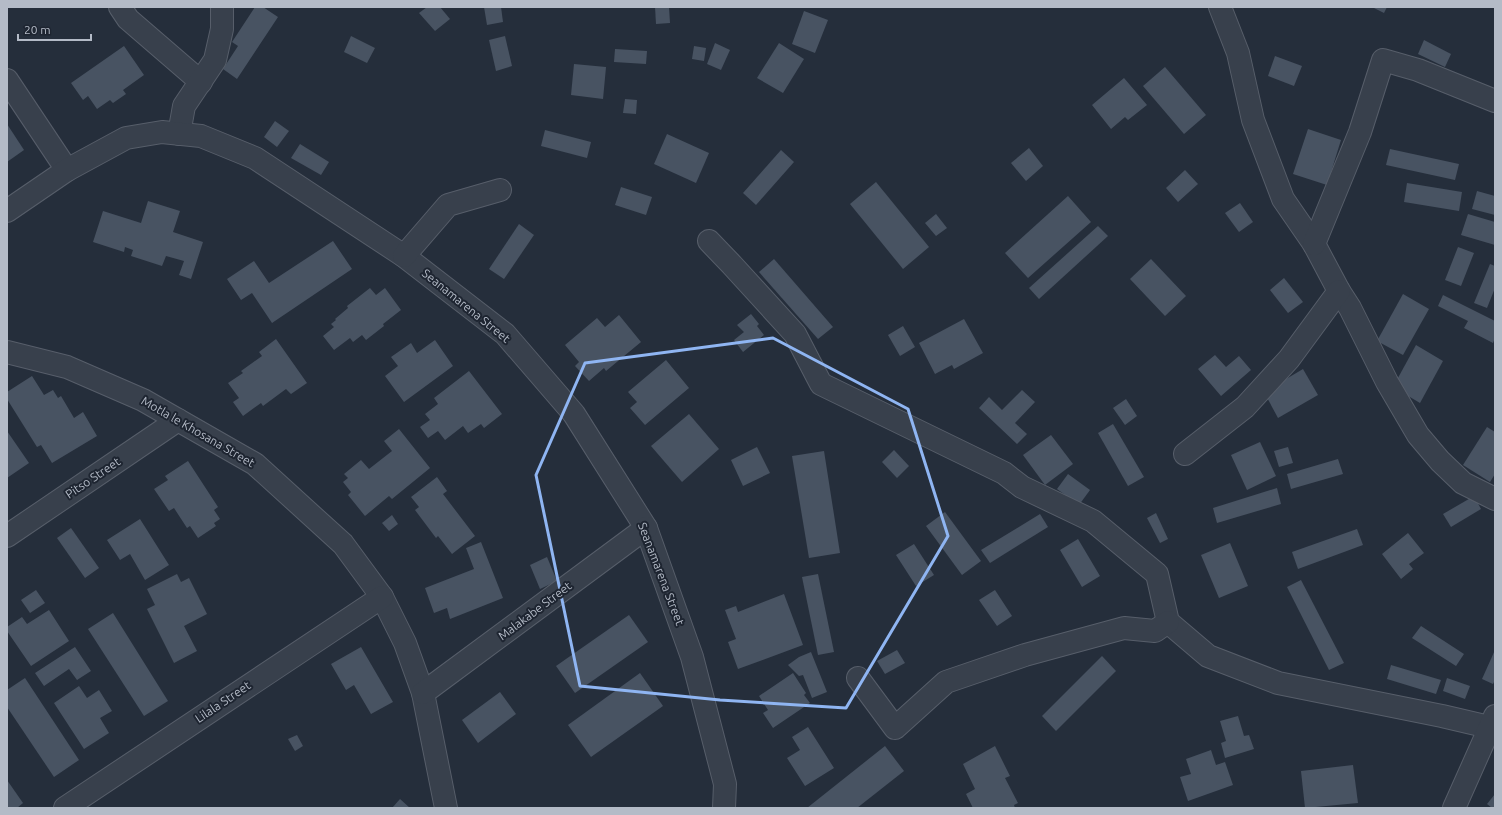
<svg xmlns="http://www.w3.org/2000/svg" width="1502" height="815" font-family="Ubuntu,sans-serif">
  <rect width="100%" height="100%" fill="#252e3b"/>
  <g fill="#485362">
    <polygon points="255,7 263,7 278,17 237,79 223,69 238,46 232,42"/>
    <polygon points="427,7 440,7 450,19 435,31 419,13"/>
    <polygon points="484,7 501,7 503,22 487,25"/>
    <polygon points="655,7 669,7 670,23 656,24"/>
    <polygon points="1372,7 1387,7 1384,13"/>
    <polygon points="804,11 828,20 815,53 792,44"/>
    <polygon points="351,36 375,48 367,63 344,52"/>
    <polygon points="505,36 512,66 496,71 489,40"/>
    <polygon points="1424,40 1451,54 1445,67 1418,54"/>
    <polygon points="715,43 730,50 721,70 707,64"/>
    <polygon points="779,43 804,59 783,93 757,78"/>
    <polygon points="124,46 144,75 123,90 126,94 113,103 110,100 97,109 88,96 83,100 71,83"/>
    <polygon points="694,46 706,48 704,61 692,59"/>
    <polygon points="615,49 647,51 646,64 614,62"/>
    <polygon points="1275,56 1302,66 1294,86 1268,76"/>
    <polygon points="574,64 606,67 603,99 571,95"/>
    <polygon points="1165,67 1206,115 1184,134 1143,86"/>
    <polygon points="1124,78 1147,105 1128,120 1125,117 1111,129 1092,105"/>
    <polygon points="625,99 637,100 636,114 623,113"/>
    <polygon points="275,121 289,131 277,147 264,137"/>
    <polygon points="7,124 24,150 7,162"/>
    <polygon points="1308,129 1341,140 1327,185 1293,174"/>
    <polygon points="545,130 591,142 587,158 541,146"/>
    <polygon points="667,134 709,153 696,183 654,164"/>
    <polygon points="300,144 329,162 321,175 291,158"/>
    <polygon points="1029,148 1043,166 1026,181 1011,163"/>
    <polygon points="1390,149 1459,164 1455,180 1386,165"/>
    <polygon points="781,150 794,162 756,205 743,193"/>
    <polygon points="1185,170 1198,184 1178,202 1166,188"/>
    <polygon points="876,182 929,247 903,269 850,204"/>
    <polygon points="1407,183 1462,192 1459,211 1404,202"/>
    <polygon points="621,187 652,197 646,215 615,205"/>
    <polygon points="1477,191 1495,196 1495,215 1472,209"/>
    <polygon points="1068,196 1091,222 1028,278 1005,253"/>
    <polygon points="148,201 180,211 173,232 203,242 191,279 179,275 184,261 166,256 162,266 131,256 133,250 125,247 124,252 93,242 103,211 141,223"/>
    <polygon points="1240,203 1253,222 1239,232 1225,213"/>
    <polygon points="936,214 947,228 936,236 925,223"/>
    <polygon points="1468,214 1495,222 1495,245 1461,235"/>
    <polygon points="519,224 534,235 504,279 489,269"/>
    <polygon points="1098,226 1108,236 1039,299 1029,288"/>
    <polygon points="333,241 352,269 272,323 252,293 241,300 227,279 254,261 269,283"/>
    <polygon points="1458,247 1474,253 1461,286 1445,280"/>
    <polygon points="774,259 833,327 818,339 759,272"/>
    <polygon points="1151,259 1186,296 1165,316 1130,279"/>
    <polygon points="1490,264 1495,266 1495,288 1487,308 1474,303"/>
    <polygon points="1284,278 1303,302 1288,313 1270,290"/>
    <polygon points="370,288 376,295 385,288 401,310 383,324 384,326 366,340 362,335 353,342 350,338 334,350 323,336 334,327 331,324 336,320 335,319 348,308 347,306"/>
    <polygon points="1403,294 1429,309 1403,355 1377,341"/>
    <polygon points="1443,295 1495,321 1495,338 1493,343 1464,328 1468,321 1438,306"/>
    <polygon points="751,314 759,324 757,326 764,335 743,352 734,340 744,332 737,325"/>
    <polygon points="619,315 641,342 606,371 604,368 589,381 575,366 579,362 565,345 597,318 605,327"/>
    <polygon points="964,319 983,353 954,369 952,365 935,374 919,343"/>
    <polygon points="903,326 915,347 900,356 888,335"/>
    <polygon points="276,339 307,383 291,394 286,389 263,406 261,403 243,416 233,402 239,398 228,383 243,373 241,371 262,356 259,352"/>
    <polygon points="435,340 453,366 404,402 385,376 398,366 391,357 411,343 417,353"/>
    <polygon points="1416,345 1443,361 1420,403 1393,387"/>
    <polygon points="1215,355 1226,367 1239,356 1251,370 1221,396 1198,369"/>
    <polygon points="666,360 689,388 645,425 630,408 637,402 628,392"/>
    <polygon points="1303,369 1318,395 1278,418 1264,392"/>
    <polygon points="469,371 502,414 484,428 481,424 468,433 463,426 445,440 438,431 428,438 420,427 430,420 425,414 438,404 434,398"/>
    <polygon points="32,376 44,395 53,390 58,398 61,396 74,418 83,412 97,436 52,463 41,445 37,447 7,399 7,392"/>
    <polygon points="1022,390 1035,402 1015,423 1027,434 1017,444 979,408 989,397 1002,410"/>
    <polygon points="1126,399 1137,416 1125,425 1113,408"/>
    <polygon points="689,414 719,449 682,482 651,446"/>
    <polygon points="1113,424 1144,477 1128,486 1098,433"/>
    <polygon points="1487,427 1495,432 1495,474 1490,482 1463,465"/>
    <polygon points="399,429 430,468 392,499 389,496 365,516 348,495 351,492 343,482 348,478 344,474 361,460 369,469 392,451 384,441"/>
    <polygon points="7,431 29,463 7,478"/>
    <polygon points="1051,435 1073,464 1045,485 1023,455"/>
    <polygon points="1260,442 1276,476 1247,490 1231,455"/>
    <polygon points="757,447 770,473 743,486 731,460"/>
    <polygon points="1288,447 1293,463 1279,467 1274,451"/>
    <polygon points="894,450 909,466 897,478 882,462"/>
    <polygon points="824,451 840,553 809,558 792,456"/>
    <polygon points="1338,459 1343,474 1291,489 1287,474"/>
    <polygon points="188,461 218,507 214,510 220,519 214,523 216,526 198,538 190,526 187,528 174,508 169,511 154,489 168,480 165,476"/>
    <polygon points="1068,474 1090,490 1079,505 1057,489"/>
    <polygon points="437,477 447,491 443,494 475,536 452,554 438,536 436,538 415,510 419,507 411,497"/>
    <polygon points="1277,488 1281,504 1217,523 1213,508"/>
    <polygon points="1474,496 1481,509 1451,527 1443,514"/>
    <polygon points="945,512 981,561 962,575 926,526"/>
    <polygon points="1156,513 1168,539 1160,543 1147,518"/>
    <polygon points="1040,514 1048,527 990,563 981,550"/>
    <polygon points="392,515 398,524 389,531 382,523"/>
    <polygon points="140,519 169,565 145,580 130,554 120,560 107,540"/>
    <polygon points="71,528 99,568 85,578 57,538"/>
    <polygon points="1357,529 1363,545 1298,569 1292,552"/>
    <polygon points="1408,533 1424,553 1409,564 1413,569 1401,579 1382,554"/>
    <polygon points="1078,539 1100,576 1082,587 1060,550"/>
    <polygon points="481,542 503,598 450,619 447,608 434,613 425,588 474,569 466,548"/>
    <polygon points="1230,543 1248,586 1219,598 1201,555"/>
    <polygon points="914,544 934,575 916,586 896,555"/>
    <polygon points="547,557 557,581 540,589 530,565"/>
    <polygon points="177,574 181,582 189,578 207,614 184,626 197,651 174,663 147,609 155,605 147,589"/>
    <polygon points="818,574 834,652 818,655 802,577"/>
    <polygon points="1301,580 1344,663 1329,670 1287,587"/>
    <polygon points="36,590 45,603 30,613 21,600"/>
    <polygon points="995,590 1012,616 997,626 979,600"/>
    <polygon points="784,594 803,645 738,669 728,642 736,639 725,610 736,606 738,612"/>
    <polygon points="49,610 69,641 31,666 7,631 7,627 22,617 27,624"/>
    <polygon points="113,613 168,701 144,716 88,629"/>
    <polygon points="629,615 648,642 575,693 556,666"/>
    <polygon points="1421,626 1464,654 1456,666 1412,638"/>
    <polygon points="75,647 91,671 77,680 69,669 44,686 35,673"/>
    <polygon points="361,647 393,702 371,714 354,685 346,690 331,664"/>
    <polygon points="897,650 905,663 885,674 877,661"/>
    <polygon points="1495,650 1495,680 1493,684 1482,679"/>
    <polygon points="811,652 827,692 812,698 803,675 799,676 788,665 799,657"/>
    <polygon points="1102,656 1116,671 1056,731 1042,716"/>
    <polygon points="1391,665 1441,680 1436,694 1387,679"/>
    <polygon points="640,673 663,706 591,757 568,725"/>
    <polygon points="793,673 806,693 804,695 810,703 773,728 763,713 768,710 759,696"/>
    <polygon points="25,678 79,760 54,777 7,707 7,690"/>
    <polygon points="1447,678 1470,686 1465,699 1443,691"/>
    <polygon points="79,686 87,698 99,690 112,711 100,718 109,733 84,749 54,703"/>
    <polygon points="500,692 516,714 478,743 462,720"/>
    <polygon points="1238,716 1244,736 1249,735 1254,749 1225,758 1221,743 1226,741 1220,721"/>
    <polygon points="808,727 834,768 805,786 787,758 800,750 792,737"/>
    <polygon points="297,735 303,746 295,751 288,739"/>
    <polygon points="885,746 904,771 857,808 807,808"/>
    <polygon points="995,746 1010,776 1005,778 1018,803 1014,805 1015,808 973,808 966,794 975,789 963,764"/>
    <polygon points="1211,750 1216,765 1225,762 1233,785 1188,801 1180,777 1191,774 1186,759"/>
    <polygon points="1353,765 1358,803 1305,808 1301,771"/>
    <polygon points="7,780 23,803 17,808 7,808"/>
    <polygon points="1495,794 1495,808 1492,808 1487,804"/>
    <polygon points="400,799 410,808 392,808"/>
  </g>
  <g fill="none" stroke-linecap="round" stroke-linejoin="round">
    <g stroke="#575e6a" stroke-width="24">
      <g id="minor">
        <polyline points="120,7 128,19 201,82"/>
        <polyline points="1220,7 1238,53 1253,120 1283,199 1314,244 1339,291 1350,308 1387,382 1418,435 1440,461 1463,483 1495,499"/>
        <polyline points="7,80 67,170"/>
        <polyline points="179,134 184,106 215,60 222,29 222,7"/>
        <polyline points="7,211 67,170 126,138 162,132 201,136 255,158 404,256 505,334 574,414 646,528 692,657 725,784 724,808"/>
        <polyline points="709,241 732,265 795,334 821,384 1004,473 1022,487 1093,521 1157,574 1168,622 1208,656 1278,683 1442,716 1489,727"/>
        <polyline points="1314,244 1360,132 1383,60 1418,70 1495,101"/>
        <polyline points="404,256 448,205 500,190"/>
        <polyline points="7,352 67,367 143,400 255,464 343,544 382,597 405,643 423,693 446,808"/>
        <polyline points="1185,454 1245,407 1289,359 1339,291"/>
        <polyline points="7,536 178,420"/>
        <polyline points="858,678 895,728 946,682 1025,655 1124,628 1155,631 1168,622"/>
        <polyline points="423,693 646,528"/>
        <polyline points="65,808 382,597"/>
        <polyline points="1454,808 1495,716"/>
      </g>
    </g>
    <use href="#minor" stroke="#38404c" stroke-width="22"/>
  </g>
  <path fill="none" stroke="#8fb5f2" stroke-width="3" stroke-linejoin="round" d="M773,338l135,71 40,127 -102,172 -126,-8 -140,-14 -44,-211 49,-112z"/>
  <g text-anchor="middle" stroke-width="4" stroke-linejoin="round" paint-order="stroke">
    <g font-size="12" fill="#b4bbc7" stroke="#1e2531">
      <text transform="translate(466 306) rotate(39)" y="4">Seanamarena Street</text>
      <text transform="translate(198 432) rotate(30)" y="4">Motla le Khosana Street</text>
      <text transform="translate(93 478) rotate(-34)" y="4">Pitso Street</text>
      <text transform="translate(661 574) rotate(69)" y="4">Seanamarena Street</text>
      <text transform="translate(535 611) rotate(-37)" y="4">Malakabe Street</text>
      <text transform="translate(223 702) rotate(-34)" y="4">Lilala Street</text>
    </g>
  </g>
  <rect width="1502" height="815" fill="none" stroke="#b4bbc7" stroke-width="16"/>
  <path d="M18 34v6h73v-6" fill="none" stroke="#b4bbc7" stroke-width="2"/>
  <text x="24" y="34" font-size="12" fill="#b4bbc7" stroke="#1e2531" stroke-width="3" paint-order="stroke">20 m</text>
</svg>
